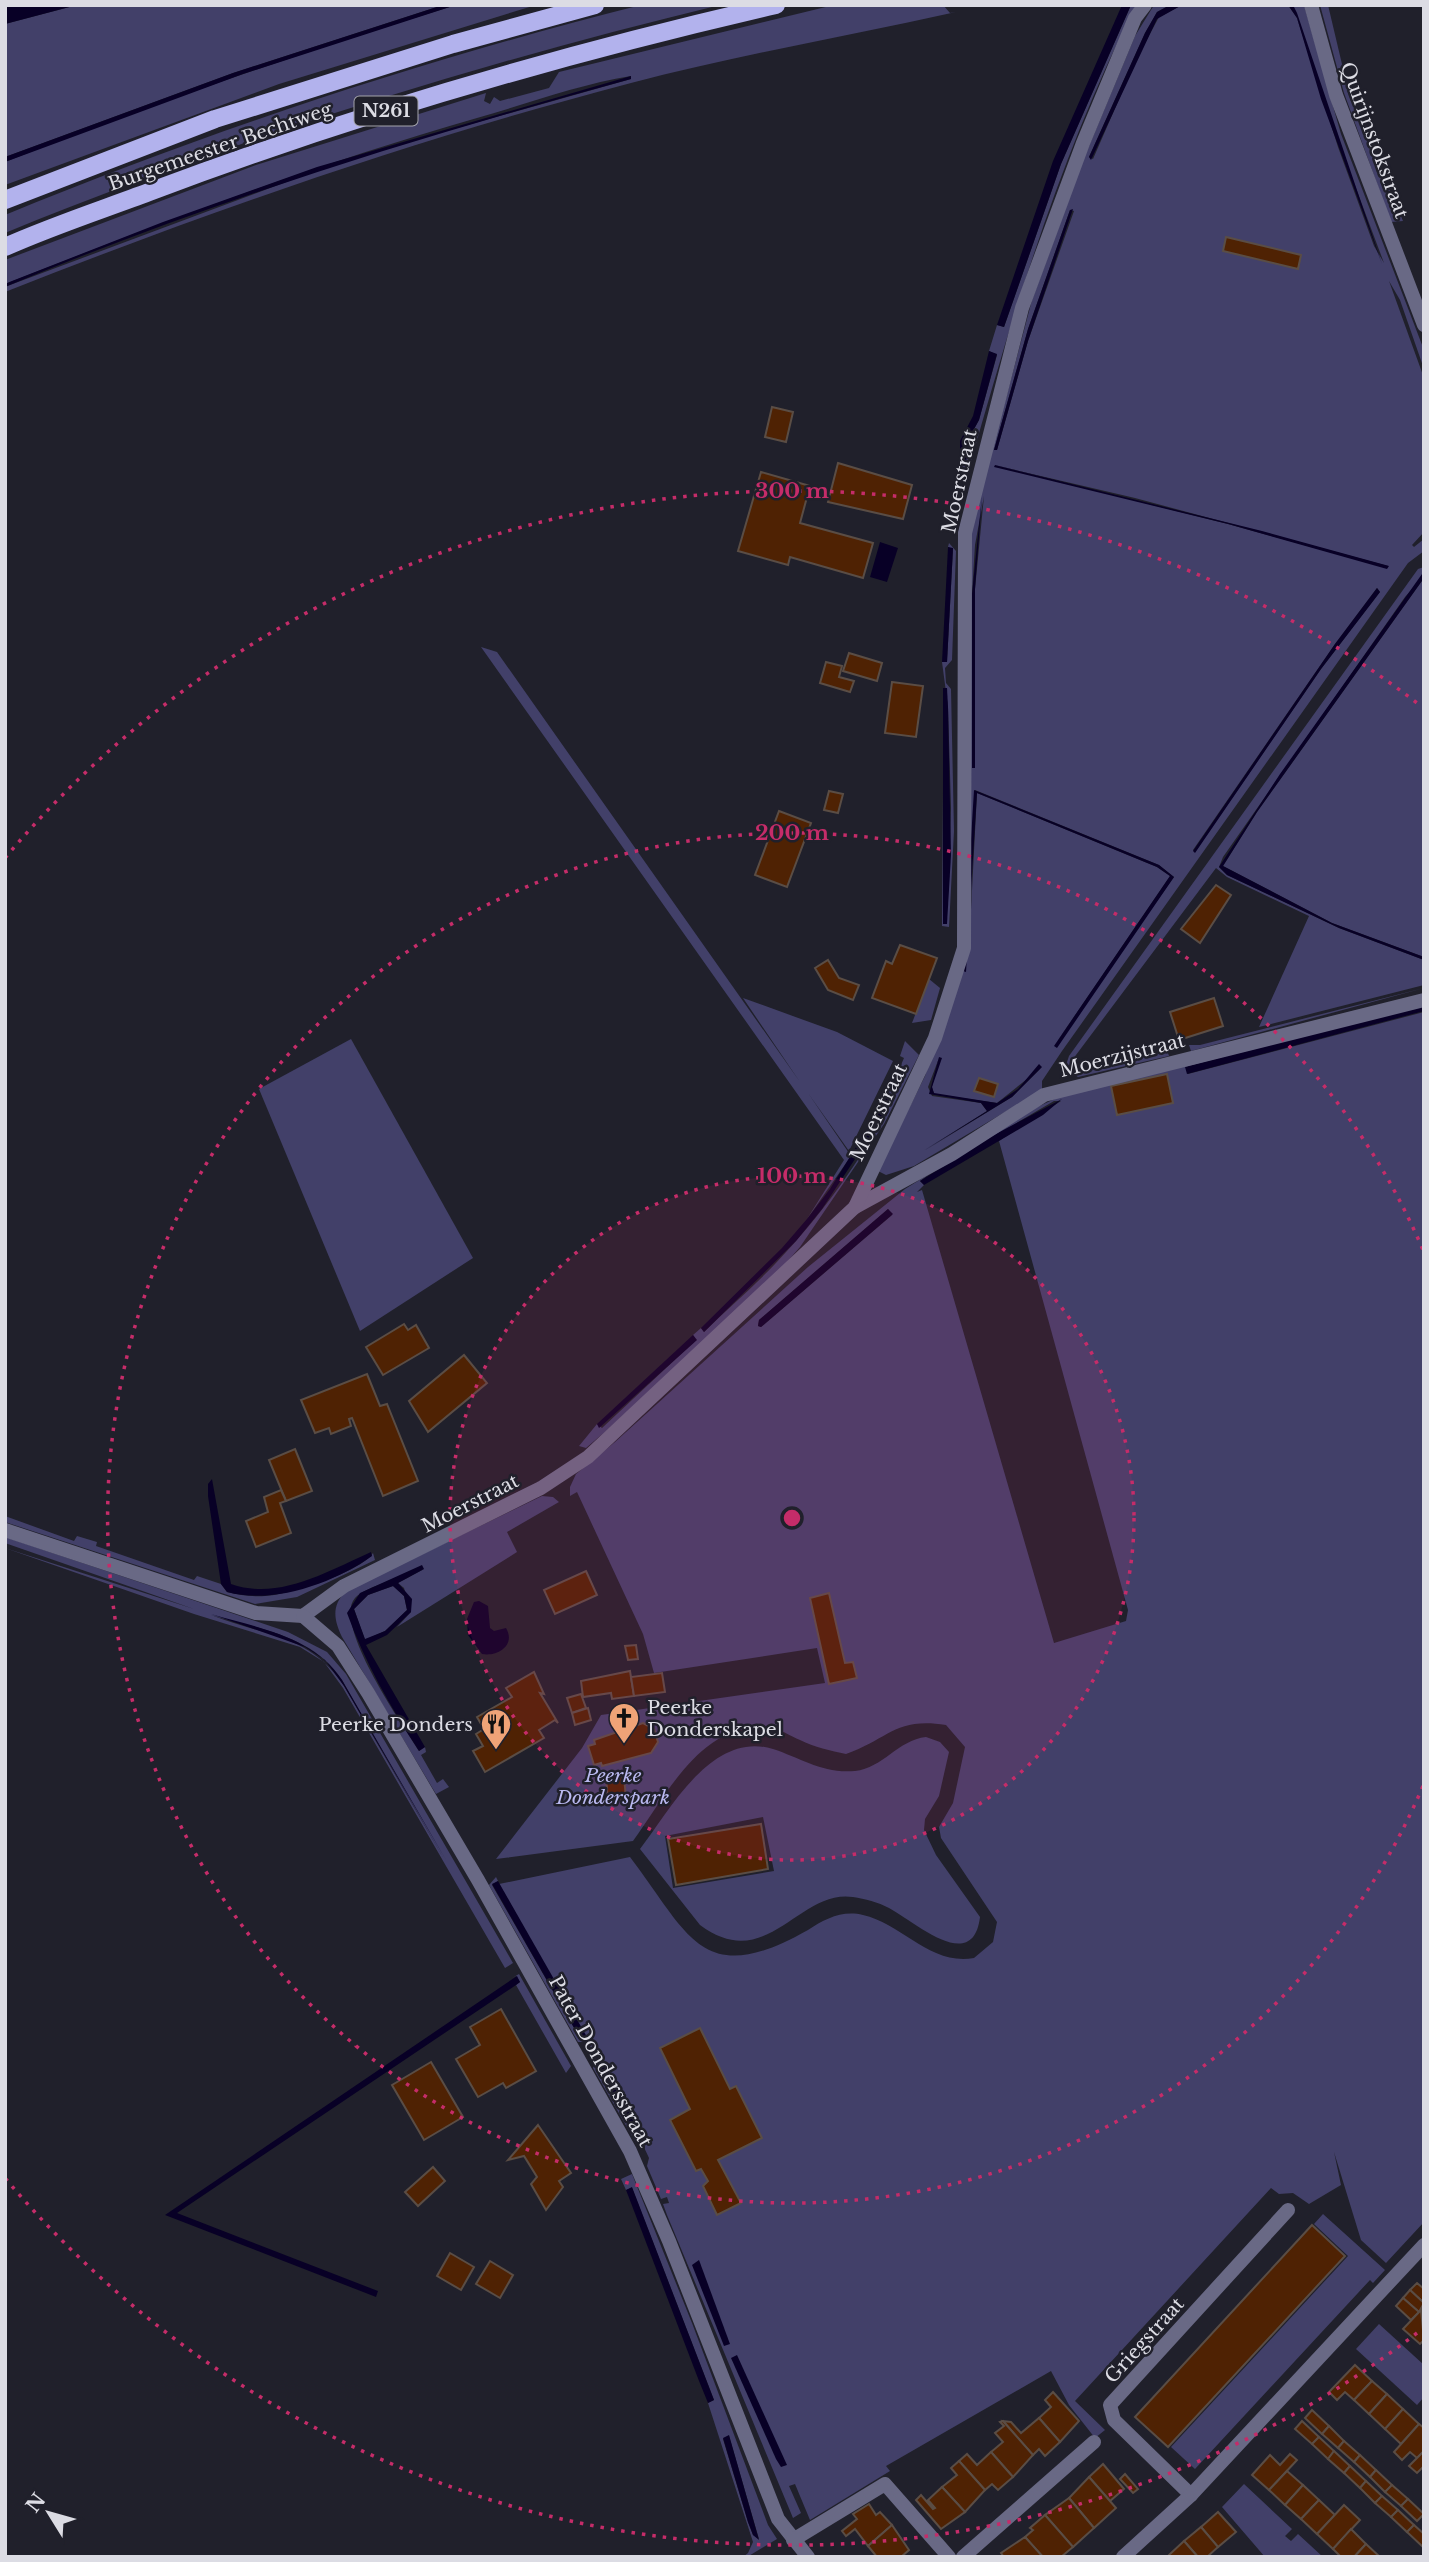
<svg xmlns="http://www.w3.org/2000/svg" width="1429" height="2562" font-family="'Libre Baskerville',serif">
  <rect width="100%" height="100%" fill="#20202b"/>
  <g fill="#424069" fill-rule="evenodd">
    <polygon points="77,5 443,5 233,73 5,157 5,24"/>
    <path d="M456,5h80l-257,79 -274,101v-23c148,-59 299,-110 451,-157z"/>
    <path d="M641,5h79c-243,59 -483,133 -715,228v-18c206,-85 422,-156 636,-210z"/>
    <path d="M834,5h109l7,8 6,-1c-108,24 -218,43 -325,71 -214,56 -421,128 -626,209v-5l5,-2 295,-110 99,-32 227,-64v-3c-51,8 -104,28 -154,42 -161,46 -316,105 -472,166v-24l251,-95 230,-72 -2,8 6,3 4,-7 6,4 49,-13 10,-16z"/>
    <path d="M1131,5h5c-74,145 -122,304 -166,460l-3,8 -9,7 2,-16 6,-1 2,-23 11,-20 18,-65 -8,-4 8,-26 7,2 57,-163z"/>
    <path d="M1154,5h16l-13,7 -12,21 -56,124 4,2 44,-101 22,-41 23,-12h106l9,13 41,129 36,99 10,17 -51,-136 -40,-122h11l37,129 83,216v19l-24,-69 -11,-19 35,97v154l-12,13 2,2 10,-8v12l-16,12 -346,488 -20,30v9l-128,76 -28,9 -8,-4 47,-95 31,-95 15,-451 61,-230 52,-142 51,-122zM1070,210l4,1 -46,130 -31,109h-3l34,-121zM1226,237l74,18 -2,14 -75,-18zM994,465l141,33 253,68 -1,2 -159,-44zM984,496l-9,93 -2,179 -1,-174 3,-49zM1377,588l3,4 -59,77 -126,183 -2,-2 142,-206zM975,790l184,75 15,12 -120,169 116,-170 -13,-9 -180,-74 -7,136zM939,1058l-7,29 2,7 63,9 45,-36 -30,30 -88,54 63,-40 -6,-8 -49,-7 -4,-9z"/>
    <polygon points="1320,5 1328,5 1350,98 1403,221 1391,222 1344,93"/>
    <polygon points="949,543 956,551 952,660 945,668 946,683 951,689 954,831 949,927 942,926 943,792 943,923 949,877 951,807 948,707 942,662 947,662 953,549 948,547"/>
    <polygon points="1424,567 1424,576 1405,597 1223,857 1219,867 1227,875 1339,928 1424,960 1424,985 1259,1027 1309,916 1227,877 1216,868 1070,1063 1079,1070 1167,1050 1169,1056 1078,1077 1065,1068 1069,1056 1418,569"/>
    <polygon points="1424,578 1424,957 1332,923 1223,866 1257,812"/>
    <polygon points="481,647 497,652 800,1082 743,998 837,1032 893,1061 849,1151 808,1093 851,1156 807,1219 844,1160"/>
    <polygon points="929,979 940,988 931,1020 912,1023"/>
    <polygon points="1424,988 1191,1051 1189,1045 1200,1045"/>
    <path d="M1424,1012v1210l-38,41 -25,-23 -27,-88 7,33 -32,19 -16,-11 -14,1 -8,-6 -196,213 30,29 -10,8 -26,-33 -18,-34 -165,95 4,5 -80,49 -15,-36 -6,2 12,27 -8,5 -126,-303 -4,-11 6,-1 -2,-6 -6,2 -14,-33 2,-8 -7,-15h-6l-43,-75 2,-13 -7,-13h-10l-89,-157 7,-8 2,4 -6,4 89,155 5,-3 -87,-153 131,-27c60,79 72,133 178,73 17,-11 34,-20 55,-15 39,9 68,51 111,43l19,-16 4,-20 -56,-84 -2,-11 14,-24 12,-56 -19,-22c-51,-8 -57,14 -100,29 -15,-3 -32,-7 -46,-14 -8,-3 -16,-9 -25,-11 -71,-13 -107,64 -142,112l-137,18 86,-111 19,-33 224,-32 -8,-35 -163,25 -11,-39 -66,-142 -7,4v-9l6,-13 39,-32 193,-175 97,-78 130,-81 26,-12 191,-47 -66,18 2,7zM1054,1101h7l-62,40 129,469 -2,11 -72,22 -132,-453 -5,2 7,-7 -4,-4 8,-6zM888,1209l4,6 -131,112 -3,-1 1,-6zM598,2055l46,81 -1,1 -6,3 -43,-79z"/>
    <polygon points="351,1039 473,1258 360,1331 259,1089"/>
    <path d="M905,1041l14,14 -35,69 -84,123 -27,31 -167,153 -20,17 -7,-2 18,-22 5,4 94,-88 -3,-5 8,-7 3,4c23,-23 48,-44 71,-68 45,-47 87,-104 117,-163l-5,-4 17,-39 -4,-2z"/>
    <path d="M542,1496l11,1 6,5 -52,30 10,20 -120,75 14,-15 -7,-24 -6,-5 26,-14c-17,7 -58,17 -69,29 -23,26 48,127 64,153l6,-4 1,5 -5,3 16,28 6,-4 6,8 -13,7 -94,-157c-8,-17 -11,-31 4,-46z"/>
    <path d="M5,1516l69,25 3,-5 20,6 -1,4 98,34 3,-4 24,8 6,8c12,3 25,5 38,4 23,-1 96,-24 108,-43l2,7 -78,37 -42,7 -250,-82z"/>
    <path d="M5,1537l283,95 39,20 19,22 167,289 -8,5 -162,-280 -19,-26 -24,-15 -106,-33 -189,-66 189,61 -189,-66zM211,1615c47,14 102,20 131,65l103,181 -101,-175c-34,-52 -81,-50 -133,-71z"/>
    <polygon points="393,1586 404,1596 407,1610 385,1631 365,1640 354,1609 368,1595"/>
    <path d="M926,1737l14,5 9,10 -10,44 -14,23 -1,11 12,25 44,62c-7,58 -65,5 -91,-9 -11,-6 -24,-9 -36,-11 -55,-8 -86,78 -153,28l-60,-76c30,-39 72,-119 133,-100 28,9 50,25 82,22 28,-3 43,-31 71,-34zM763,1817l11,54 -101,17 -8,-52z"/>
    <polygon points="519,1974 571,2066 566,2073 516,1985 520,1982 516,1976 512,1978"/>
    <path d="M632,2174l60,149 76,202 9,14 -30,18h-4l5,-4 5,-11 -45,-139 6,-3 -82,-212 -6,2 -5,-11zM729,2436l30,103 -6,-4 -5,-13 -25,-83z"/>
    <polygon points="1323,2214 1385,2270 1373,2283 1370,2280 1195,2469 1171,2447 1348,2256 1314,2224"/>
    <polygon points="1379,2324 1424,2365 1424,2397 1417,2405 1356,2349"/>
    <polygon points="1244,2484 1292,2529 1285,2536 1291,2541 1298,2534 1323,2557 1265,2557 1222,2507"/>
  </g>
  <g fill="#080026" fill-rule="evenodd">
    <polygon points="5,5 77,5 5,24"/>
    <polygon points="443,5 456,5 243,74 5,162 5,157 233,73"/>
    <polygon points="1122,5 1131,5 1061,164 1004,327 997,325 1053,161"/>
    <polygon points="1170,5 1182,5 1157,19 1091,160 1089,157 1145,33 1157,12"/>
    <polygon points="1288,5 1293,5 1297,13 1382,264 1321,99 1297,18"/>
    <path d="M631,76v3c-213,58 -422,123 -626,208v-3l7,-3 151,-59 154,-55z"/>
    <polygon points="1073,209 1028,341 997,450 994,450 1028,329 1070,210"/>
    <polygon points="989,351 997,354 979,420 968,440 966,464 960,464 960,441 973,416"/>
    <polygon points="995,465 1262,531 1389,566 1387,569 1228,524 994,467"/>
    <polygon points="982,496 975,589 975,768 972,768 972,594"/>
    <polygon points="880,542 898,548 887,582 870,577"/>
    <polygon points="948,547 953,548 947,662 942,662"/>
    <polygon points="1422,574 1424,578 1257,812 1223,866 1332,923 1424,957 1424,960 1339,928 1227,875 1219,867 1280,774"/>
    <polygon points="1377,588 1380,592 1321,669 1195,853 1193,851 1335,644"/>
    <polygon points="943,688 947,688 948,707 951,855 947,924 943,924"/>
    <polygon points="974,790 1159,865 1174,877 1057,1048 1054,1046 1170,876 1157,867 977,793 966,972 963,971"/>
    <polygon points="1424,1003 1424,1011 1187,1074 1185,1067"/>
    <polygon points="939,1057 942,1058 932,1087 934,1093 997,1103 1018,1089 1039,1064 1042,1067 1012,1097 923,1151 987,1111 981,1103 929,1094"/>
    <polygon points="887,1097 892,1101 886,1112 822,1209 796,1241 704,1332 701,1328 782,1248 807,1219 830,1189"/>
    <polygon points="1062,1099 1043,1115 924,1185 920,1181 992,1136"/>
    <polygon points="888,1209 893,1214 761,1327 758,1326 759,1320"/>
    <polygon points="693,1335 697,1340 599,1428 597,1424"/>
    <path d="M212,1479l19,105c48,17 97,-13 140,-32l1,4c-38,27 -99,49 -145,36l-6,-8 -13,-88v-12z"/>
    <path d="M422,1565l2,4 -26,14 14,16 -1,13 -24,23 -21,10 59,102 -6,4c-29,-45 -54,-88 -72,-138l13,-20zM393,1586l11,10 3,14 -22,21 -20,8 -11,-30 14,-14z"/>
    <path d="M479,1601l9,5 2,22 4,3 12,-3c10,17 -8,29 -24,26l-14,-19 -1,-16 7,-17z"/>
    <path d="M211,1614c47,14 102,22 131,66l104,180 -102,-174 -19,-26 -20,-13z"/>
    <polygon points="498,1881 587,2037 581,2040 492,1884"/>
    <polygon points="517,1976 520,1982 516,1985 177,2213 378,2291 376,2297 165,2215"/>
    <polygon points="599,2054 644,2137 637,2140 594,2061"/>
    <polygon points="632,2187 714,2400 708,2403 699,2381 626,2190"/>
    <polygon points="699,2260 730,2344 724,2346 692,2265"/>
    <polygon points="737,2355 787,2465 781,2467 776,2459 731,2358"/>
    <polygon points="729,2435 759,2540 753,2535 748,2522 723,2438"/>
  </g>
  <g fill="#4f2203" stroke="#5a4d45" stroke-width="2">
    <polygon points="1226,237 1301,255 1298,269 1223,251"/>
    <polygon points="772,407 793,412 786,442 765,437"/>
    <polygon points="838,463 912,485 903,519 828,502"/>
    <polygon points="761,472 810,486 800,523 873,543 863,578 790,557 788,565 738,551"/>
    <polygon points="849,653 882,663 877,681 843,671"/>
    <polygon points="826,662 842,666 839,677 854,681 850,692 820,683"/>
    <polygon points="892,682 923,686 916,737 885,733"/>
    <polygon points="829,791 843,794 838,813 824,810"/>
    <polygon points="779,811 811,823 787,887 755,875"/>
    <polygon points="1216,885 1231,895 1200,943 1181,929"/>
    <polygon points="900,945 937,958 916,1014 872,998 886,961 892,964"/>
    <polygon points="828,960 839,978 859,985 853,1000 828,990 815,968"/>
    <polygon points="1214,998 1223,1026 1179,1040 1170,1012"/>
    <polygon points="1167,1074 1173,1103 1117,1115 1111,1086"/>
    <polygon points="979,1078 998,1084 994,1097 974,1091"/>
    <polygon points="404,1324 408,1330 416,1325 429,1348 383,1375 366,1347"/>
    <polygon points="464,1355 487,1383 428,1432 409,1401"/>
    <polygon points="367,1374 380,1406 387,1404 418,1481 383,1496 352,1418 349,1419 351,1426 331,1434 329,1428 315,1433 301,1400"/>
    <polygon points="295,1449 312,1491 286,1501 269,1460"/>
    <polygon points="281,1490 286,1501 280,1503 291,1533 256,1547 246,1521 268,1512 264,1497"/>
    <polygon points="586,1571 597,1595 555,1614 544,1590"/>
    <polygon points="829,1593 845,1663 853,1662 857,1678 829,1684 810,1598"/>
    <polygon points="636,1645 638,1659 628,1660 625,1646"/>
    <polygon points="630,1671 634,1696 612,1699 611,1693 583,1697 581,1681"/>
    <polygon points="534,1672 544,1694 540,1693 558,1723 555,1720 539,1730 544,1738 485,1772 473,1751 483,1746 476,1734 484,1729 477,1717 512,1697 506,1688"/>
    <polygon points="662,1673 665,1692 634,1696 631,1677"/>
    <polygon points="581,1694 586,1708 572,1713 567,1698"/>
    <polygon points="588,1708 591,1720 575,1725 572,1713"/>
    <polygon points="643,1723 654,1729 658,1742 651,1753 602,1766 601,1763 594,1765 588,1746 595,1744 594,1740"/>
    <polygon points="624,1776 626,1799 608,1801 606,1777"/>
    <polygon points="761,1824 768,1869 676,1885 668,1839"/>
    <polygon points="501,2009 536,2071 506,2088 503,2083 478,2097 456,2059 480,2045 470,2027"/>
    <polygon points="700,2028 730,2089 736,2086 762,2138 718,2160 741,2203 717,2215 703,2186 708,2181 701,2169 696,2171 670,2120 690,2109 660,2048"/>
    <polygon points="431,2062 463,2117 424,2140 392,2085"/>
    <polygon points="538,2125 571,2173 559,2181 563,2187 546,2210 531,2184 537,2177 524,2156 508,2160"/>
    <polygon points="433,2167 445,2181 418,2206 405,2192"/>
    <polygon points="1312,2225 1345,2256 1168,2447 1135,2417"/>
    <polygon points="450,2253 474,2267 461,2290 437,2276"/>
    <polygon points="490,2261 513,2275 500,2298 476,2284"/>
    <polygon points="1417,2283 1424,2289 1424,2303 1410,2290"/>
    <polygon points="1410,2290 1424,2303 1419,2312 1403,2298"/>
    <polygon points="1403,2298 1419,2312 1411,2320 1396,2306"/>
    <polygon points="1421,2310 1424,2340 1420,2344 1403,2329"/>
    <polygon points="1355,2365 1372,2381 1354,2400 1345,2392 1337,2400 1329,2392"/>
    <polygon points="1372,2381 1387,2394 1369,2414 1354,2400"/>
    <polygon points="1053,2392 1079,2421 1060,2442 1039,2418 1051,2407 1045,2400"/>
    <polygon points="1387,2394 1403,2409 1385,2429 1369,2414"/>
    <polygon points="1403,2409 1419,2424 1401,2444 1385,2429"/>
    <polygon points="1312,2410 1329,2426 1322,2434 1305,2418"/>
    <polygon points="1039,2418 1060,2442 1045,2456 1039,2449 1033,2455 1003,2421 1011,2422 1021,2433"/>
    <polygon points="1003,2421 1033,2455 1013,2477 991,2452 1003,2442 995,2433 1004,2426 1000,2422"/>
    <polygon points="1302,2421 1319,2437 1312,2444 1295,2429"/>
    <polygon points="1419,2424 1424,2428 1424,2451 1417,2458 1410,2452 1402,2460 1394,2452"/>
    <polygon points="1329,2426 1344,2441 1338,2448 1322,2434"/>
    <polygon points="1319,2437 1334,2451 1328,2459 1312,2444"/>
    <polygon points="1344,2441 1360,2455 1354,2462 1338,2448"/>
    <polygon points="1334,2451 1350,2466 1344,2473 1328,2459"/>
    <polygon points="1424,2451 1424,2466 1417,2473 1409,2466"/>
    <polygon points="991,2452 1013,2477 998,2490 992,2484 985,2490 959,2461 967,2454 977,2465"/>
    <polygon points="1290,2454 1297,2460 1269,2490 1252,2475 1270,2455 1280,2465"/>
    <polygon points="1360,2455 1376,2470 1370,2477 1354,2462"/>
    <polygon points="959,2461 985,2490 965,2512 942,2487 957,2475 951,2468"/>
    <polygon points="1103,2464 1124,2489 1110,2501 1089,2477"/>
    <polygon points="1350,2466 1366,2481 1360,2488 1344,2473"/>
    <polygon points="1376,2470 1392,2485 1385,2492 1370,2477"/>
    <polygon points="1287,2471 1303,2485 1285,2505 1269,2490"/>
    <polygon points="1125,2474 1138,2489 1133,2493 1120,2479"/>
    <polygon points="1089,2477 1116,2508 1094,2528 1069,2498"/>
    <polygon points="1366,2481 1382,2496 1375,2503 1360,2488"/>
    <polygon points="1303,2485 1319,2500 1301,2519 1285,2505"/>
    <polygon points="1392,2485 1408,2499 1401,2506 1385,2492"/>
    <polygon points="942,2487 965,2512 941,2529 916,2500 921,2495 933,2509 935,2508 928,2500"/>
    <polygon points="1382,2496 1398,2510 1391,2517 1375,2503"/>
    <polygon points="1069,2498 1094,2528 1073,2547 1045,2515"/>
    <polygon points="1408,2499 1424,2514 1417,2521 1401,2506"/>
    <polygon points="1319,2500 1335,2515 1317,2534 1301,2519"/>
    <polygon points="869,2504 876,2515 880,2512 892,2525 868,2546 855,2529 846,2536 842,2531 857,2519 853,2514"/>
    <polygon points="1344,2505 1360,2520 1333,2549 1317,2534"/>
    <polygon points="1398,2510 1414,2525 1407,2532 1391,2517"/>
    <polygon points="1218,2512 1236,2532 1218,2547 1201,2527"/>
    <polygon points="1045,2515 1073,2547 1061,2557 1043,2557 1025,2537 1033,2530 1030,2528"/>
    <polygon points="892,2525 909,2550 901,2557 877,2557 868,2546"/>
    <polygon points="1414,2525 1424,2534 1423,2547 1407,2532"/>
    <polygon points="1201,2527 1218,2547 1207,2557 1198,2557 1184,2541"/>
    <polygon points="1351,2529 1366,2544 1354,2557 1341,2557 1333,2549"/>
    <polygon points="1025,2537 1043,2557 1004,2557 1001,2553"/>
    <polygon points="1184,2541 1198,2557 1170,2557 1169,2555"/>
    <polygon points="1366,2544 1380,2557 1354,2557"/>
  </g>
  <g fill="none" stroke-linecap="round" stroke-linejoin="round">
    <g stroke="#696985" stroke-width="14">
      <polyline points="1311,5 1336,95 1424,325"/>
      <polyline points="855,1207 952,1154 1044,1095 1424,1000"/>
      <polyline points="5,1530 256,1613 303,1616 344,1586 541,1488 588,1457 855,1207 935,1038 964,948 965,533 1022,308 1083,143 1135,18 1145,5"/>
      <polyline points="303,1616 338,1646 368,1693 478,1880 630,2151 669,2241 778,2519 808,2557"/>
      <polyline points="1191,2495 1114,2420 1110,2405 1288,2210"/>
      <polyline points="793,2540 885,2484 949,2557"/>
      <polyline points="963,2557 1094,2442"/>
      <polyline points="1123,2557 1191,2495 1424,2245"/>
    </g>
    <g stroke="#b2b2ed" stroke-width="18">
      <polyline points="5,200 215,119 453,44 595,5"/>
      <path d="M5,247c47,-21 96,-37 144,-55 204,-77 414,-138 627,-187"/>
    </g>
  </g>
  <circle cx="792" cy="1518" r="342" fill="#c52c69" fill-opacity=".12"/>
  <g fill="none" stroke="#c52c69" stroke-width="3.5" stroke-dasharray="3.5 7">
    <circle cx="792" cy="1518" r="342"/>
    <path d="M1423 1786A685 685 0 1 1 1423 1250"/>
    <path d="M1417 2333A1027 1027 0 0 1 5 2178M5 858A1027 1027 0 0 1 1417 703"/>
  </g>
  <defs>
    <g id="church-pin" transform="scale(1.575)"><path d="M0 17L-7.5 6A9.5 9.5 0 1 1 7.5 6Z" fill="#efa377" stroke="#20202b"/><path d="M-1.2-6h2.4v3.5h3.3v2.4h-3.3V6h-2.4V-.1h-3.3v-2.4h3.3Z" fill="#111"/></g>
    <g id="restaurant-pin" transform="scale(1.575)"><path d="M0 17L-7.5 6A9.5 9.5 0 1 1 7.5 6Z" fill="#efa377" stroke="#20202b"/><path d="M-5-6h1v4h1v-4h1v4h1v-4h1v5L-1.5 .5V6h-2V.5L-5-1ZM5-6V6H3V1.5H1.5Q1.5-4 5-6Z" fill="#111"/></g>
  </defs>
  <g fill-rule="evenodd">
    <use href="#church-pin" x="624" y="1718"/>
    <use href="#restaurant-pin" x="496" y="1724"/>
  </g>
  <g text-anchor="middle" stroke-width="5" stroke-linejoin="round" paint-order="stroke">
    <rect fill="#20202b" stroke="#a4a4ac" stroke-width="2" x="354.5" y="96.5" width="63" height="29" rx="5"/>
    <g font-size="18" font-weight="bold" fill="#dcdce4">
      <text x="386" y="117">N261</text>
    </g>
    <g font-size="19" fill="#dcdce4" stroke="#20202b">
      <text transform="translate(1375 140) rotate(70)" y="7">Quirijnstokstraat</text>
      <text transform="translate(220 146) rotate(-19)" y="7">Burgemeester Bechtweg</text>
      <text transform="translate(959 481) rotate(-78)" y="7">Moerstraat</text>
      <text transform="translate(1122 1055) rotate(-14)" y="7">Moerzijstraat</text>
      <text transform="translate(878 1112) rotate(-64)" y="7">Moerstraat</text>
      <text transform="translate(470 1503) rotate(-27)" y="7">Moerstraat</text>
      <text transform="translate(601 2061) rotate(61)" y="7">Pater Dondersstraat</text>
      <text transform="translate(1144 2340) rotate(-48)" y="7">Griegstraat</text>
    </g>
    <g font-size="19" fill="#dcdce4" stroke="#20202b" text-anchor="start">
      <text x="647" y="1714">Peerke<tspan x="647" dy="22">Donderskapel</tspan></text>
      <text x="473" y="1731" text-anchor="end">Peerke Donders</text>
    </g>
    <g font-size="19" font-style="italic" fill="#bab9f0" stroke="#20202b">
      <text x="613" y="1782">Peerke<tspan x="613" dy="22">Donderspark</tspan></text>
    </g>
  </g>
  <circle cx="792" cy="1518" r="10" fill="#c52c69" stroke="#20202b" stroke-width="3.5"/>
  <g font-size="21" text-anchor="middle" font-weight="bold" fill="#c52c69" stroke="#20202b" stroke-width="5" stroke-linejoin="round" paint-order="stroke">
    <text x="792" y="498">300 m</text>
    <text x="792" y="840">200 m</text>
    <text x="792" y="1183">100 m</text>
  </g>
  <rect width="1429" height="2562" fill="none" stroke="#dcdce4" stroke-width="14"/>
  <g transform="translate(49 2513) rotate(307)" stroke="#20202b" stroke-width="5" paint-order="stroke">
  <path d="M0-5L12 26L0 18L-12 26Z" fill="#dcdce4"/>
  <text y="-10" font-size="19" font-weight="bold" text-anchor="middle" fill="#dcdce4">N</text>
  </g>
</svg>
